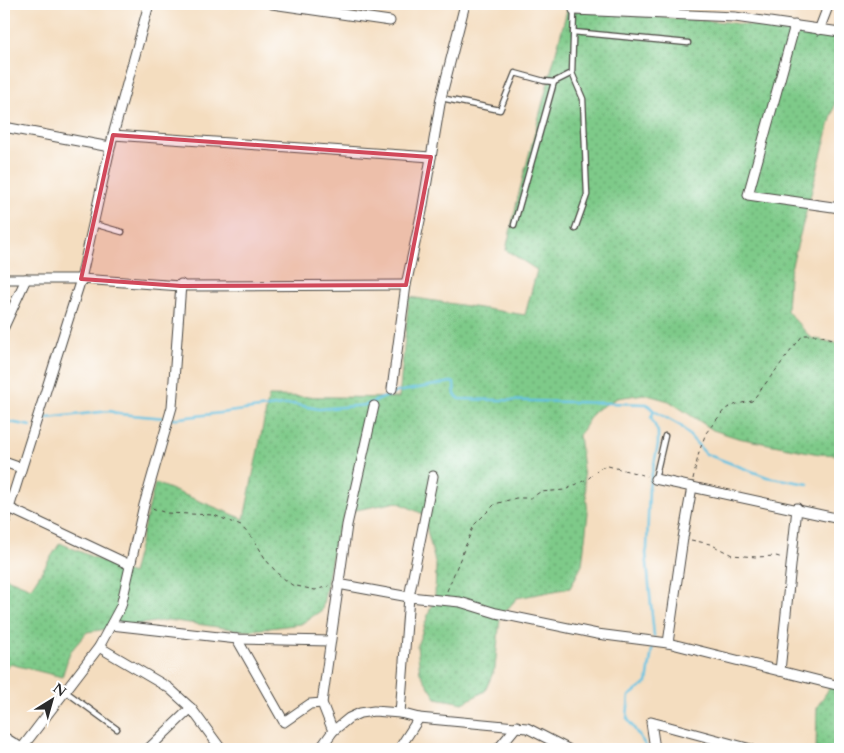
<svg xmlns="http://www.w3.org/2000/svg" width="844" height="753" font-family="Cardo,serif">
  <defs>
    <pattern id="grass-dots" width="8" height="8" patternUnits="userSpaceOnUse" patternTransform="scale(1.25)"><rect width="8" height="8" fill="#7eca89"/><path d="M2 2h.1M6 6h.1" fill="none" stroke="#67a470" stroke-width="1.8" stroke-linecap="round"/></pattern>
  </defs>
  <rect width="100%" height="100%" fill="#fff"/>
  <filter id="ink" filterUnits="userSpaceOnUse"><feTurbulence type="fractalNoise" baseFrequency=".02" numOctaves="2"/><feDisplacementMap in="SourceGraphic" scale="10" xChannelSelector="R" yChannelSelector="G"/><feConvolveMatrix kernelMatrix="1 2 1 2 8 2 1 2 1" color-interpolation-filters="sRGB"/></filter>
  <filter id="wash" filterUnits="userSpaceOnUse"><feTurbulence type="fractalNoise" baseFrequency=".0096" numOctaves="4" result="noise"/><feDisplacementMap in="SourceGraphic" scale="20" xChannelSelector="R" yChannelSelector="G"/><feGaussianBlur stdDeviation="1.12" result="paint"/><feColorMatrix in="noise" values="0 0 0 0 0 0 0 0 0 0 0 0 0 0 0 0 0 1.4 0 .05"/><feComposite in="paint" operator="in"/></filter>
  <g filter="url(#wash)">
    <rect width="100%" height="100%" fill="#f4ddbf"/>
    <g fill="url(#grass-dots)" stroke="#547a5a">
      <polygon points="567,10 726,22 840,38 840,85 789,276 787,311 811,338 840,344 840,455 819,454 738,438 713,430 669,401 644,394 617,398 594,411 579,435 588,513 582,565 570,588 517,598 500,618 495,668 485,691 463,703 436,698 420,673 417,646 435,596 436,566 423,514 397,502 346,512 336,535 322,610 301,624 246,631 168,620 87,632 70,652 62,677 10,664 4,669 4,577 31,588 60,543 132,574 155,483 244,519 269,396 399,398 409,297 525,315 537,270 506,250 519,193"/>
      <polygon points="840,672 840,749 816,749 817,707"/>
    </g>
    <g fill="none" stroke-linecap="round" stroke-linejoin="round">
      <g stroke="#64c2e2" stroke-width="2.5">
        <polyline points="654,411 681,426 706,454 767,477 808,484"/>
        <polyline points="172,419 292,404 319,409 366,405 397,392 451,382 454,383 455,395 460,399 647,404 654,411 651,417 658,432 658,445 649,487 647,549 646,553 654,636"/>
        <polyline points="4,421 31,426"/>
        <polyline points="40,424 47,418 110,411 119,414 166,418"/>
        <polyline points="648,749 627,718 629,696 647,683 653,643"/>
      </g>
    </g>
  </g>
  <g filter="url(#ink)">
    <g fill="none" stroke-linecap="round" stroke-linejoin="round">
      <g stroke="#494641" stroke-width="7">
        <g id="service">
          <polyline points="574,10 572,73 583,99 587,195 575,229"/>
          <polyline points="573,32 688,43"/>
          <polyline points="441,98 500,110 515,73 544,81 554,82 572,73"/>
          <polyline points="94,224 122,232"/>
          <polyline points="514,225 554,82"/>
          <polyline points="655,479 665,436"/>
          <polyline points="65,691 117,729"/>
        </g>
      </g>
      <g stroke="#494641" stroke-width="11">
        <g id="minor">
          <polyline points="272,4 390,21"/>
          <polyline points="576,4 574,10 735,17 840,32"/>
          <polyline points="795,25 748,195 840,208"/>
          <polyline points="819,30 829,4"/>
          <polyline points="4,127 110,147"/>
          <polyline points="113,135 431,157"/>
          <polyline points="4,279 81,279 181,286 406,285"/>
          <polyline points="4,327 26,279"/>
          <polyline points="392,389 406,285 422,211 441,98 465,4"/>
          <polyline points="4,462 21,468"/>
          <polyline points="655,479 840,519"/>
          <polyline points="9,508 130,565"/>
          <polyline points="4,524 81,279 113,135 149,4"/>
          <polyline points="338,584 409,597 460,602 496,613 597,634 668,643 840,686"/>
          <polyline points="111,625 237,639 330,641"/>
          <polyline points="237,639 284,722 310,704 322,703"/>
          <polyline points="668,643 683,538 692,487"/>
          <polyline points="99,647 169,688 191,708 221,749"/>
          <polyline points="780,671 797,508"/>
          <polyline points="400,713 409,597 433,476"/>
          <polyline points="333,731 322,703 347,525 374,406"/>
          <polyline points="4,737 23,749"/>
          <polyline points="21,749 99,647 121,606 144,505 172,407 181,284"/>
          <polyline points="148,749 191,708"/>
          <polyline points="320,749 333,731 349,718 360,713 374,711 400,713 419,718 527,728 568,749"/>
          <polyline points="399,749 419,718"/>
          <polyline points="498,749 517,726"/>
          <polyline points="655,749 651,722 751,749"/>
        </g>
      </g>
      <g stroke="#494641" stroke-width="1" stroke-dasharray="4 4" stroke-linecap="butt">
        <polyline points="693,479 699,452 706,433 725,409 737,404 752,401 803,335 818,335 840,341"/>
        <polyline points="152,508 166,513 214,515 241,526 255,541 266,560 278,574 292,585 315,590 329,586"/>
        <polyline points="691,540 710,544 732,555 756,557 776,556 783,558"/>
        <polyline points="447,591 474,525 495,504 516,498 531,498 540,492 565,490 589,478 599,468 608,466 647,476"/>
      </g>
      <use href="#service" stroke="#fff" stroke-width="4.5"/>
      <use href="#minor" stroke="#fff" stroke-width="9"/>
    </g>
  </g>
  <path fill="#d1495b" fill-opacity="0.2" stroke="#d1495b" stroke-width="4" stroke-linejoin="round" d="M113,135l318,22 -25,128 -225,1 -100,-7z"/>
  <rect width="844" height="753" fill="none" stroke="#fff" stroke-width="20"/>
  <g transform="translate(52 700) rotate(37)" stroke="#ffffff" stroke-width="4" paint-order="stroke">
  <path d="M0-4L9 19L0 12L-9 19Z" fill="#2b2b2b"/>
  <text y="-8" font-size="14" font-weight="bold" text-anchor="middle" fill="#2b2b2b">N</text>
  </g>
</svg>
